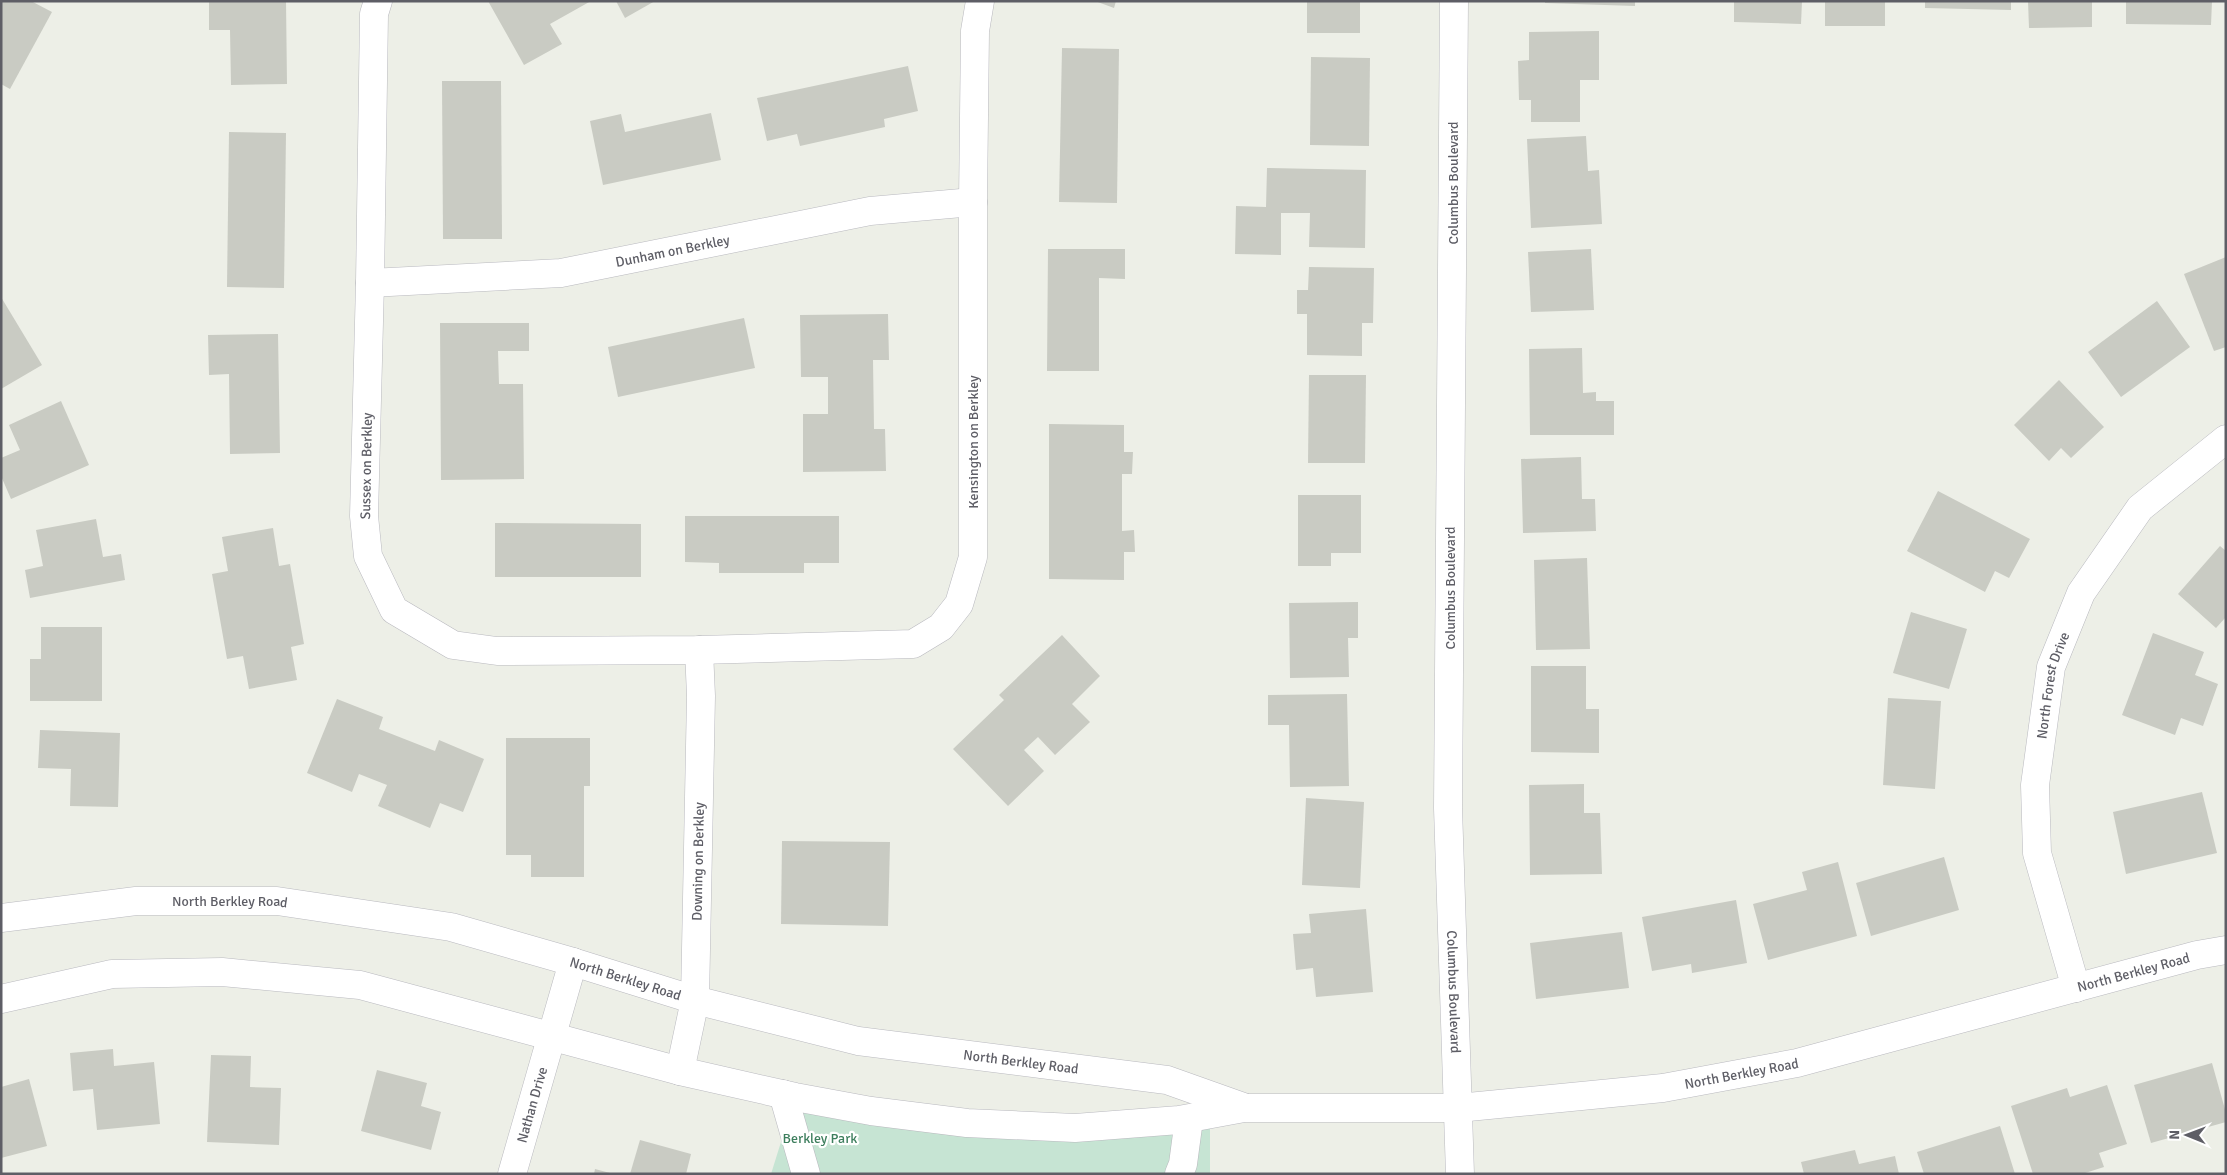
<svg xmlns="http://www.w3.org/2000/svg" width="2227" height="1175" font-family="Signika,sans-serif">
  <rect width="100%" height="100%" fill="#edefe7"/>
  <polygon fill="#c6e4d3" points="795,1097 967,1123 1210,1114 1210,1174 771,1174"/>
  <g fill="#c9cbc3">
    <polygon points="1,1 31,1 52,12 10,89 1,84"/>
    <polygon points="209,1 286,1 287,84 231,85 230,30 209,30"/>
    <polygon points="488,1 591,1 550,24 562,44 524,65"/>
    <polygon points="616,1 655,1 625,18"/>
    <polygon points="1095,1 1116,1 1114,8"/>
    <rect x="1307" y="1" width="53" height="32"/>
    <polygon points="1545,1 1635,1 1635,6 1545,3"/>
    <polygon points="1734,1 1802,1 1801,24 1734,22"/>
    <rect x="1825" y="1" width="60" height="25"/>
    <polygon points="1925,1 2011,1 2011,10 1925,8"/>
    <polygon points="2028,1 2092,1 2092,27 2029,28"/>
    <polygon points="2126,1 2212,1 2211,25 2126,24"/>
    <polygon points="1599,31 1599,80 1580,80 1580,122 1531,122 1531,100 1519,100 1518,61 1529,60 1529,32"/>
    <polygon points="1062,48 1119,49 1117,203 1059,202"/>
    <polygon points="1311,57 1370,58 1369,146 1310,145"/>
    <polygon points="908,66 918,111 884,119 885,127 800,146 797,134 767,141 757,98"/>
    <polygon points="442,81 501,81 502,239 443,239"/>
    <polygon points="711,113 721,160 603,185 590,121 621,114 625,132"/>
    <polygon points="229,132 286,133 284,288 227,287"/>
    <polygon points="1586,136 1588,171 1599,170 1602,224 1531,228 1527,139"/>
    <polygon points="1267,168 1366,170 1365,248 1309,247 1310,213 1281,213 1281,255 1235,254 1236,206 1266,207"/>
    <polygon points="1048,249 1125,249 1125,279 1099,278 1099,371 1047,371"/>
    <polygon points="1591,249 1594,310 1531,312 1528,252"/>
    <polygon points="2226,257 2226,347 2214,351 2184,274"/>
    <polygon points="1309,267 1374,268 1373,323 1362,323 1362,356 1307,355 1307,314 1297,314 1297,290 1308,290"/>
    <polygon points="1,297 42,365 1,389"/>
    <polygon points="2157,301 2190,347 2121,397 2088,352"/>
    <polygon points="888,314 889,360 873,360 874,429 885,429 886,471 803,472 803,414 828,414 828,377 801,377 800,315"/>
    <polygon points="744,318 755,368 618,397 608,347"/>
    <polygon points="440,323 529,323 529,351 498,351 499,384 523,384 524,479 441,480"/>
    <polygon points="278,334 280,453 230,454 229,374 209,375 208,335"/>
    <polygon points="1582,348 1583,393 1596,392 1596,401 1614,401 1614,435 1530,435 1529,349"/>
    <polygon points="1309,375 1366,375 1365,463 1308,463"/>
    <polygon points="2059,380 2104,427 2071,458 2061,448 2049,461 2014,425"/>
    <polygon points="61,401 89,465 11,499 1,476 1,458 20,450 9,425"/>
    <polygon points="1049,424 1124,425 1124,452 1133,452 1132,474 1122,474 1122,531 1134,530 1135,552 1124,552 1124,580 1049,579"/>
    <polygon points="1581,457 1582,499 1595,499 1596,531 1523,533 1521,459"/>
    <polygon points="1938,491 2030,539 2009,578 1995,571 1985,592 1907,551"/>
    <polygon points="1298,495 1361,495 1361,553 1331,553 1331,566 1298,566"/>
    <polygon points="685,516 839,516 839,563 804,563 804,573 719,573 719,563 685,562"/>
    <polygon points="96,519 103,557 121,554 125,580 30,598 25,570 43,566 36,530"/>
    <polygon points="495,523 641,524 641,577 495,577"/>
    <polygon points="273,528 279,566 290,564 304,644 291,647 297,680 249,689 243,656 227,659 212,574 228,571 222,537"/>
    <polygon points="2220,546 2226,551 2226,617 2216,628 2178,594"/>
    <polygon points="1587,558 1590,649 1536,650 1534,560"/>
    <polygon points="1358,602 1358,638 1348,638 1349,677 1290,678 1289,603"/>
    <polygon points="1911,612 1967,629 1949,689 1893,673"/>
    <polygon points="41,627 102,627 102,701 30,701 30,659 41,659"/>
    <polygon points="2153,633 2204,652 2195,675 2218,684 2203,726 2181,718 2175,735 2122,715"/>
    <polygon points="1062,635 1100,676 1072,704 1090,722 1055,755 1038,737 1024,750 1044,771 1008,806 953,749 1004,700 999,695"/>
    <polygon points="1531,666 1586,666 1586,709 1599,709 1599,753 1531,752"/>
    <polygon points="1347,694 1349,786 1290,787 1289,725 1268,725 1268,695"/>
    <polygon points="1888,698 1941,701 1935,789 1883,785"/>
    <polygon points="337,699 383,717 379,729 435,751 439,740 484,759 463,812 440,803 430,828 378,806 387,785 359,774 352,792 307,773"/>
    <polygon points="40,730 120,733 118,807 70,806 71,769 38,768"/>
    <polygon points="506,738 590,738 590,786 584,786 584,877 531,877 531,855 506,855"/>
    <polygon points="1584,784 1584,813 1600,813 1602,874 1530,875 1529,785"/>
    <polygon points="2202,792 2217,853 2126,874 2113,812"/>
    <polygon points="1306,798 1364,802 1360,888 1302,885"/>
    <polygon points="782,841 890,842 888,926 781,924"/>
    <polygon points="1944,857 1959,910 1871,936 1856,883"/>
    <polygon points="1838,862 1857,936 1768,960 1753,904 1807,890 1802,872"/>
    <polygon points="1736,900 1747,963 1692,973 1691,964 1652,971 1642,917"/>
    <polygon points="1366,909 1373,992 1316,997 1313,968 1296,970 1293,934 1311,933 1309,914"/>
    <polygon points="1622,932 1629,988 1536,999 1530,943"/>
    <polygon points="113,1049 114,1066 154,1062 160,1124 97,1130 93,1089 73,1091 70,1053"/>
    <polygon points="211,1055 251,1056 250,1087 281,1088 279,1145 207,1142"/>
    <polygon points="2212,1063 2226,1113 2226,1122 2151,1143 2134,1085"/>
    <polygon points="377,1070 427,1083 421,1106 441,1112 431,1150 361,1131"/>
    <polygon points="29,1079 47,1146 1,1158 1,1087"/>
    <polygon points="2107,1085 2127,1144 2099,1153 2104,1167 2082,1174 2033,1174 2011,1106 2067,1088 2070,1097"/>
    <polygon points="2000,1126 2015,1174 1924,1174 1917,1152"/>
    <polygon points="640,1140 691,1154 686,1174 630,1174"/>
    <polygon points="1855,1150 1859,1164 1895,1156 1899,1174 1804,1174 1801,1162"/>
    <polygon points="595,1169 610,1173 610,1174 594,1174"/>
  </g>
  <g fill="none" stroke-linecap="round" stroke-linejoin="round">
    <g stroke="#b9b9bf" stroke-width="29">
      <g id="minor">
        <polyline points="378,1 374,14 370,283 364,516 368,556 394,610 453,645 497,651 699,650 913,644 941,627 959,604 973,557 973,202 975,31 980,1"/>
        <path id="s1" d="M1454,1l-6,807 12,366"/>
        <path id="s2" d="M370,283l191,-10 309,-62 103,-9"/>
        <path id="s3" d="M1,918l135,-17h141l174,26 122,35 122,38 163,41 309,39 76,27"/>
        <path id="s4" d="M2076,988l-39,-135 -2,-68 16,-118 30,-74 59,-85 86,-69"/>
        <path id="s5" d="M1,999l111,-25 110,-2 138,13 320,86 115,26 76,14 96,12 108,5 104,-8 65,-12h214l205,-20 134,-25 400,-108 29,-5"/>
        <path id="s6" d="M680,1071l15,-71 6,-304 -2,-46"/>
        <polyline points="783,1094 806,1174"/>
        <path id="s7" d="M512,1174l61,-212"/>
        <polyline points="1179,1174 1183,1164 1189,1119"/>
      </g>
    </g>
    <use href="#minor" stroke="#fff" stroke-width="28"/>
  </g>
  <g text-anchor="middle" stroke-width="4.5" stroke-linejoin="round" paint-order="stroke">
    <g font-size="14" fill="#5e5e66" stroke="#fff">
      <text transform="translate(1453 183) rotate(-90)" y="5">Columbus Boulevard</text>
      <text dy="5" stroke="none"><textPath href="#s2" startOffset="305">Dunham on Berkley</textPath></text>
      <text transform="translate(973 442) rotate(-90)" y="5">Kensington on Berkley</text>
      <text transform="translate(366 466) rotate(-89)" y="5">Sussex on Berkley</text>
      <text transform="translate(1450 588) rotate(-90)" y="5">Columbus Boulevard</text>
      <text dy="5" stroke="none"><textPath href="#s4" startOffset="310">North Forest Drive</textPath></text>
      <text dy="5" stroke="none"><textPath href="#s6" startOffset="211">Downing on Berkley</textPath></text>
      <text dy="5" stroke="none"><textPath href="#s3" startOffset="230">North Berkley Road</textPath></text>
      <text dy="5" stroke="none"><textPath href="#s5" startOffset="2169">North Berkley Road</textPath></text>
      <text dy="5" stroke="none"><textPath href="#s3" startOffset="635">North Berkley Road</textPath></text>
      <text dy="5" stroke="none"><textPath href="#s1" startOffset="991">Columbus Boulevard</textPath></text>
      <text dy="5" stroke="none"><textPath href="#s3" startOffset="1040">North Berkley Road</textPath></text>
      <text dy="5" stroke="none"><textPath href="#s5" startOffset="1764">North Berkley Road</textPath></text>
      <text dy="5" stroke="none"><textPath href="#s7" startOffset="72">Nathan Drive</textPath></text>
    </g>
    <g font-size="14" fill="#3d7e5d" stroke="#fff">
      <text x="820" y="1143">Berkley Park</text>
    </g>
  </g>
  <rect width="2227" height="1175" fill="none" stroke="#5e5e66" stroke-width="5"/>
  <g transform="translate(2187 1135) rotate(271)" stroke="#ffffff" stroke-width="4" paint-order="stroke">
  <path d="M0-4L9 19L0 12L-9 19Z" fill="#5e5e66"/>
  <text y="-8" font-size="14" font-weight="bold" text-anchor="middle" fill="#5e5e66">N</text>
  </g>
</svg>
